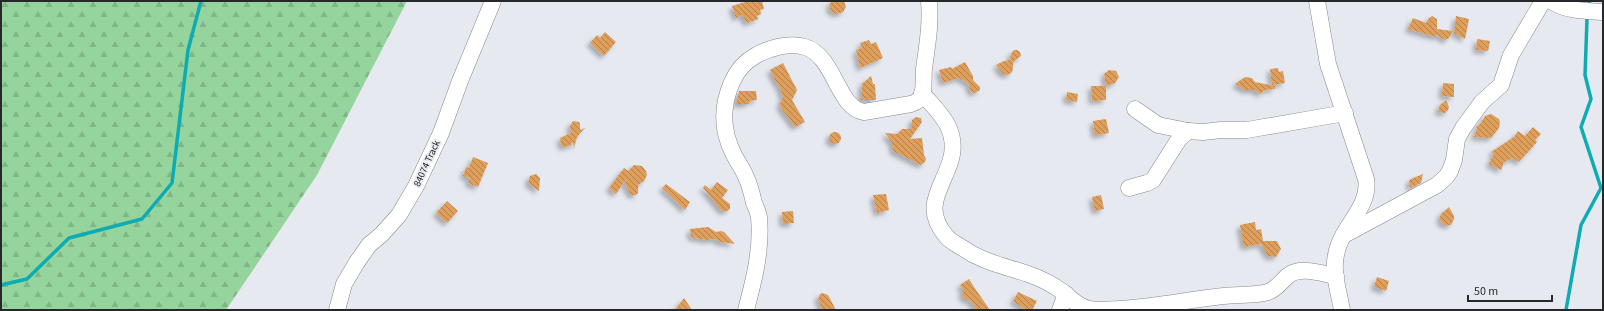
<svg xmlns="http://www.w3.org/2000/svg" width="1604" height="311" font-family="'Source Sans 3',sans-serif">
  <defs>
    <pattern id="forest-firs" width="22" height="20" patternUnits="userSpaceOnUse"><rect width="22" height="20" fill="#95d49c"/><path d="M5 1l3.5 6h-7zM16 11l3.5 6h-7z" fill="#80b687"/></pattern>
    <pattern id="building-back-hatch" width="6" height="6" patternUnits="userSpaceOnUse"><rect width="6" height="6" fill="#de9e5b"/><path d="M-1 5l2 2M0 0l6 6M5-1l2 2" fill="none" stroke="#b4814b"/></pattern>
    <filter id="shadow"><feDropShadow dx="-3.5" dy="3.5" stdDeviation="2" flood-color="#0004"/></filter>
  </defs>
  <rect width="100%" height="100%" fill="#e7e9f1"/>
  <polygon fill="url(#forest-firs)" points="1,1 407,1 317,175 226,310 1,310"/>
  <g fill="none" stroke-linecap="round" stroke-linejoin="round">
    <g stroke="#0dacb3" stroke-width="3.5">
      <polyline points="1588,7 1590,1"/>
      <polyline points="1,285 27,279 69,238 142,219 172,183 188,50 201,1"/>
      <polyline points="1566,310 1581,225 1601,188 1581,127 1591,99 1585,75 1587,19"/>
    </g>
  </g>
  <g fill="url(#building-back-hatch)" filter="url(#shadow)">
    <polygon points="748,1 762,1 764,9 760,10 761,14 757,16 758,19 747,23 742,15 736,18 732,6"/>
    <polygon points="832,1 844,1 846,7 843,12 836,14 831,11 829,5"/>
    <polygon points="1432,16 1437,19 1437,29 1453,31 1449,38 1445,40 1437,35 1436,37 1408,29 1413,18 1426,23 1429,18"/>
    <polygon points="1456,16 1469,19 1465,39 1454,33"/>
    <polygon points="605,32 616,42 604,56 590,43 597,35 600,38"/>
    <polygon points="1477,39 1490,41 1488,51 1476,50"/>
    <polygon points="869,40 871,44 876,42 883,58 860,68 856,50 862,48 860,43"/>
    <polygon points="1014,50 1017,50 1020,52 1021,56 1013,62 1013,68 1012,72 1008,75 1003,74 996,65 1004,61 1010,60 1011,54"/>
    <polygon points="965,62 973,76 973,80 980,87 980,90 975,93 971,92 968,83 959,78 943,83 939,70 951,67 952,69"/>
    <polygon points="783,63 797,90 792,100 805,122 795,127 781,108 780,104 783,97 778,83 777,84 770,70"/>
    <polygon points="1278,68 1279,72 1283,71 1285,83 1272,85 1270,69"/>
    <polygon points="1109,70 1116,71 1119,77 1115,83 1106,86 1104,74"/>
    <polygon points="871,76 873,84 875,84 876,100 861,100 862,84"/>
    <polygon points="1245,77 1252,78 1255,82 1275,86 1275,89 1265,90 1260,94 1255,90 1245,90 1235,84"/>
    <polygon points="1443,83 1454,84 1454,97 1442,96"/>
    <polygon points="1091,86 1106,86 1106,100 1092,101"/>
    <polygon points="739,91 756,91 757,100 749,101 749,104 736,104"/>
    <polygon points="1067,92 1078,94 1077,102 1066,100"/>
    <polygon points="1446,100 1449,107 1448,110 1445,113 1438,112 1440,105"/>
    <polygon points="1491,114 1499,119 1500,122 1499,128 1491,138 1474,137 1477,129 1476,127 1481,123 1485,116"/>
    <polygon points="916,117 921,118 922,122 910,139 922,138 924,155 926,159 925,162 921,165 893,151 892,143 885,133 897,134 902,129 911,129 912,120"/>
    <polygon points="1106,119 1109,133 1095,135 1093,121"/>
    <polygon points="573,121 579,122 580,124 580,130 585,128 577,137 574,148 573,142 569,146 563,147 561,144 560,138 571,133 570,126"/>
    <polygon points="1533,127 1541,134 1535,140 1537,142 1519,162 1513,158 1504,162 1501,170 1489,164 1494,154 1491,152 1514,137 1518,131 1525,136"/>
    <circle cx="835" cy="138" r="6"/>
    <polygon points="473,157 488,163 478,187 468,183 470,178 463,176 466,167 469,168"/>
    <polygon points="634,165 642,166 646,171 647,175 644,181 638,185 638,193 636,195 631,195 625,184 626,179 616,194 609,188 624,168 628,171"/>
    <polygon points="536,174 540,178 539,191 528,183 530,176"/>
    <polygon points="1423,174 1421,183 1410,188 1409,181 1411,179"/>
    <polygon points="717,182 728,190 722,198 730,204 730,209 727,211 722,211 703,188 705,185 711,190"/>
    <polygon points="666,184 690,202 685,210 662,188"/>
    <polygon points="886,194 889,210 877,213 873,195"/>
    <polygon points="1101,195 1104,209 1095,211 1092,197"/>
    <polygon points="447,201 458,211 447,223 436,213"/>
    <polygon points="1449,207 1454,216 1454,219 1451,225 1444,225 1440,220 1440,217 1441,214"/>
    <polygon points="793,211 794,223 783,224 782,212"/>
    <polygon points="1255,222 1256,230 1261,229 1263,241 1277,241 1281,249 1276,257 1268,256 1261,244 1244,247 1240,225"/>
    <polygon points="708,227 716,232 721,231 724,232 735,244 720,242 715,239 707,240 691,237 690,229"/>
    <polygon points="1377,277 1389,281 1386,291 1374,287"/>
    <polygon points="969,279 974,287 990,310 977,310 969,299 967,301 961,294 964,291 960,285"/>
    <polygon points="1018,292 1037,301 1032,310 1026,310 1013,301"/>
    <polygon points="823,293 828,295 836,310 822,310 818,299 820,294"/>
    <polygon points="684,298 692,310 675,310"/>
  </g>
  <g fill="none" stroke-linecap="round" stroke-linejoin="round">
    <g stroke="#86878e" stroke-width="17">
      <g id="minor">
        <path d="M1317,1l11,63 38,115c5,29 -26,48 -30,76 -4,17 3,38 6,55"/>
        <path d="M1551,1c15,10 34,10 52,11"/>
        <path d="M922,93c9,11 20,21 26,33 21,45 -37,69 -2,110 4,5 10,8 15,11 23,16 41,18 67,27 12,4 24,10 35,18 8,7 16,15 27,17 9,2 19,0 28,0 35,-2 69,-9 105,-13 14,-2 31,0 45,-4 9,-3 14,-12 21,-17 12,-9 34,-1 47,1"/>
        <polyline points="1135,109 1158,125 1188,131 1203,132 1221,130 1247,130 1345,113"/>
        <polyline points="1129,188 1147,183 1153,180 1179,139 1188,131"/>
        <polyline points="1344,235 1437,185 1446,177 1450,171 1454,160 1457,139 1463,128 1482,102 1501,85 1511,55 1543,1"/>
        <polyline points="337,310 344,284 357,262 369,245 382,234 399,215 416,186 441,133 460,81 493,1"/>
        <path d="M746,310c8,-30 16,-61 13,-93 -1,-5 -3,-10 -5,-14 -2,-9 -4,-18 -8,-26 -3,-8 -8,-14 -12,-22 -12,-23 -13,-48 -2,-73 5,-11 12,-20 23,-26 14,-8 34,-14 50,-9 30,9 32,61 59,65l47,-8c3,-1 8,-3 10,-7 4,-7 2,-20 3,-28 3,-23 7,-44 5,-68"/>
        <polyline points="1060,310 1066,294"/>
      </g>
    </g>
    <use href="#minor" stroke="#fff" stroke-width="16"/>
  </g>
  <g text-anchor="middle" stroke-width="3.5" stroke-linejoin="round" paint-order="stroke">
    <g font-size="10" fill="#26272a" stroke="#e7e9f1">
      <text transform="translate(426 163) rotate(-65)" y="4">84074 Track</text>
    </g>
  </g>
  <rect width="1604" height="311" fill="none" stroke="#26272a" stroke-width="4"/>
  <path d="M1468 295v6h84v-6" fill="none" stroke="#26272a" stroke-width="2"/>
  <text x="1474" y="295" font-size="12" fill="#26272a" stroke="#e7e9f1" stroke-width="3" paint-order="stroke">50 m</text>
</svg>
